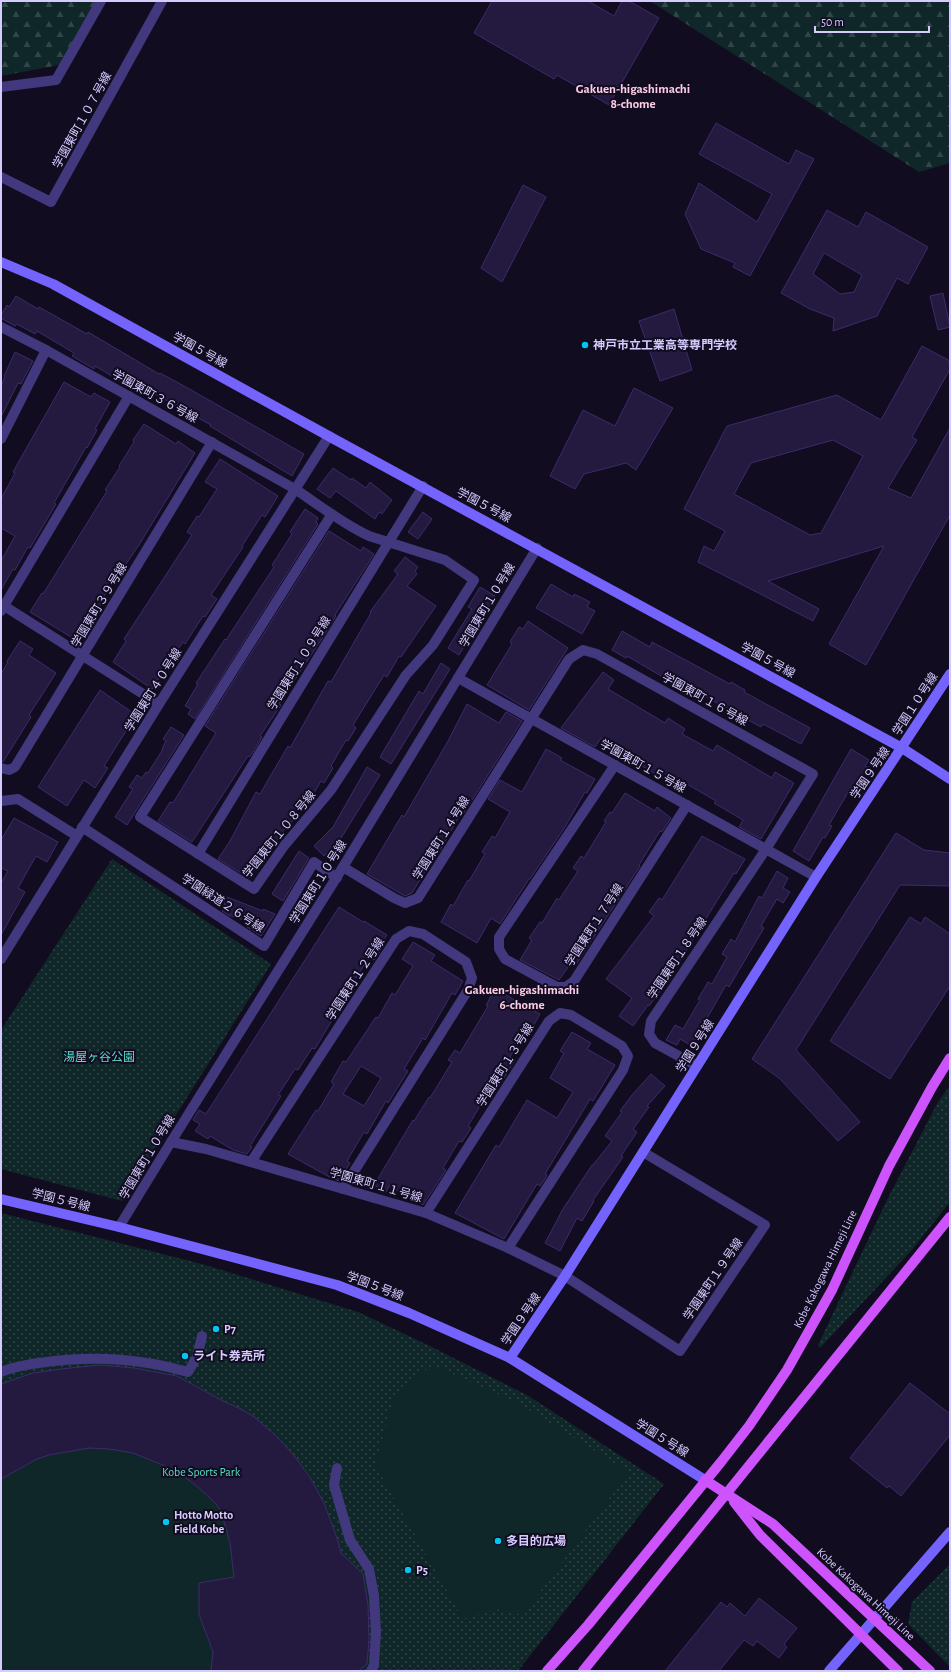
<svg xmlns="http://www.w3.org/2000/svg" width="951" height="1672" font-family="'Alegreya Sans','Noto Sans JP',sans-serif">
  <defs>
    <pattern id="green-dots" width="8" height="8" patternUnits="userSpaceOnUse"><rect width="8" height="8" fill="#102729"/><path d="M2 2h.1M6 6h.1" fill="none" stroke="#324549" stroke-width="1.8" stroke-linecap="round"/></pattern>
    <pattern id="forest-firs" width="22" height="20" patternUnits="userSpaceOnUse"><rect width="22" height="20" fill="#102729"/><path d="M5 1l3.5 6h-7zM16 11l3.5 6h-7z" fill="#324549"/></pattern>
  </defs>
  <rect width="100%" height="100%" fill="#110c1f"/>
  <g fill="url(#green-dots)">
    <polygon points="112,859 271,964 122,1201 1,1169 1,1030"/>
    <polygon points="950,1085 950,1202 911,1251 820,1348 818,1345 887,1200 938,1102"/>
    <polygon points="1,1213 202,1264 358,1312 428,1345 527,1395 664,1484 518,1671 1,1671"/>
    <polygon points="950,1564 950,1667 908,1624 912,1602"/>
  </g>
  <g fill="url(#forest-firs)">
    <polygon points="1,1 96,1 59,65 1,76"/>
    <polygon points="650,1 950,1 950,163 919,172"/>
  </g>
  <g fill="#102729">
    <polygon points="99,1365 158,1370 183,1379 225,1402 239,1408 253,1416 275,1435 293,1454 311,1479 324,1503 338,1541 341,1553 365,1576 368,1595 369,1662 358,1671 1,1671 1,1384 33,1373"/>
    <polygon points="433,1365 518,1403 629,1472 523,1615 495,1609 463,1619 375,1465 393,1399 403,1386"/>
  </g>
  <g fill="#24193f" stroke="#3d2b6b" fill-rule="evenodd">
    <polygon points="492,1 588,1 614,16 622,1 629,1 659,18 609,105 557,75 554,79 474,33"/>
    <polygon points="716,123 789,164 796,150 814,159 750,276 733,267 735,263 701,249 685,214 699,183 757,222 772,194 699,154"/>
    <polygon points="523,185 546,197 502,282 481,268"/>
    <path d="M827,210l31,17 8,-15 62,35 -20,37 -11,-6 -20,38 -44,15 1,-13 -24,-9 -29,-16zM824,253l38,22 -8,17 -14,2 -27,-20z"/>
    <polygon points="943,293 950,327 938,330 930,296"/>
    <polygon points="16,296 38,309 39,307 87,334 88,332 159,374 160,373 184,386 304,454 292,476 210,426 211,425 164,399 131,381 129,386 95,366 94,369 72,356 74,353 37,331 35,334 17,324 15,326 1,318 1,315 7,305 9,307"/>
    <polygon points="674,309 692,370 660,381 639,321"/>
    <path d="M922,346l28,15v8l-38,68 5,3 -29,48 23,10 39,-70v87l-84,150 -37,-21 55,-98 -116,35 51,28 -6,12 -115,-59 6,-16 10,5 11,-20 -41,-22 43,-83 110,-31 44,25zM833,440l30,16 -42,77 -11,2 -76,-41 17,-31z"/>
    <polygon points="15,352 33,361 21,384 18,383 1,417 1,386 5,377 4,376"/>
    <polygon points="64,382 91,397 94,393 110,402 95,429 97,430 87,448 86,447 54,503 56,504 46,521 30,548 28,547 15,570 13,569 1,590 1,561 15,536 1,528 1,499 15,473 13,472"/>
    <polygon points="634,388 673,408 636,470 626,463 584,474 575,489 550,476 583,410 615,426"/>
    <polygon points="144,424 176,444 178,441 195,453 139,545 102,599 104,600 91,619 90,618 76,640 30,612 42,593 43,594 107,491 105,490 120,467 119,466 134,442 133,440"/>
    <polygon points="220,459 278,496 265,517 262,515 242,546 243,547 211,595 217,599 205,617 203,616 185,644 183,642 152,689 113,662 126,641 124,639 192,535 187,532 197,516 199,517 217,489 205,482"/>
    <polygon points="333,468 351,480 352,478 366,488 370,482 392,500 382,514 379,512 375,519 336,491 330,498 317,489"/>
    <polygon points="305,509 318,518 316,522 318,524 195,719 188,714 191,709 185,706 198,684 196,683 225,639 226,640 274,567 272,565 292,534 290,532"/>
    <polygon points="423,512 432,519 418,539 408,532"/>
    <polygon points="329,531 361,551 363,547 374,554 335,615 336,616 323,637 279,704 281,705 260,736 262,737 252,754 249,757 248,756 192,842 158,821 170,802 173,803 216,733 205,726"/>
    <polygon points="405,557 418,567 415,571 417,574 407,586 436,606 401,657 399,656 387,677 384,675 353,725 356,728 348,741 346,740 331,766 333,768 324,783 321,781 310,800 307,798 290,825 288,824 272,848 268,846 249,878 218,859 230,841 256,792 260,794 288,746 290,748 328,681 331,682 371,613 370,612 398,574 394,571"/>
    <polygon points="551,584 573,597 574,594 590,602 587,607 595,611 582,634 536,608"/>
    <polygon points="480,587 495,596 459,655 448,648 472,609 468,607"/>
    <polygon points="528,621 568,648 529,710 487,685 512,644 510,642 519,627 523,629"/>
    <polygon points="622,631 650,647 652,642 730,684 731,682 745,690 744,692 810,728 801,744 763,724 761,727 682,684 680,687 627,656 626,658 612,650"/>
    <polygon points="20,641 33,649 29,655 56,673 29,715 31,717 3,762 1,762 1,674 8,662 7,661"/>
    <polygon points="441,663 450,669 391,764 380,757 419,691 423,694"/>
    <polygon points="603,672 614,680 608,689 665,723 668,718 685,729 682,734 713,751 717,745 772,778 775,772 794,783 761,839 739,827 743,820 714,803 716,801 687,784 683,790 635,762 633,765 618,756 622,750 601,738 595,747 561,728"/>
    <polygon points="100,690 136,715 104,766 108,768 95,788 84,780 67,806 38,787"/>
    <polygon points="467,704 499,723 506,712 522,721 462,816 460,815 435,859 433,858 412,893 405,896 367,874 402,815 404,817 448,741"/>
    <polygon points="171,727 184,735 127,825 115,817 133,789 129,787 137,775 142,778 146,772 148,773 163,749 162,749 166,741 163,739"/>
    <polygon points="546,749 562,758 560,760 595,779 587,793 585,792 565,827 530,879 529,879 500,924 491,918 477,943 441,922 451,904 453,906 468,880 469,881 485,854 482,852 492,836 495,838 510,812 488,799 500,780 522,792"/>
    <polygon points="851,749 869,760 865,766 869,768 857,790 851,787 829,825 832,826 825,838 823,837 809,861 793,851"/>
    <polygon points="367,767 380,775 338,843 324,856 314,846 333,827"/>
    <polygon points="625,793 655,811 657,807 671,818 662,832 660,831 639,865 640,866 575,966 571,963 559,980 520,960 532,940 529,938 540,922 542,923 557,898 559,900 578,871 573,868 581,856 584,858 606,822 604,821 610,812 612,813"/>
    <polygon points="14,818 58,842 47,862 36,856 18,888 25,892 1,935 1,883 8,871 1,868 1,840"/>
    <polygon points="896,833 924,850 950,853 950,886 900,885 796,1050 860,1122 838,1141 779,1078 752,1059"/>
    <polygon points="702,836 745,859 736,874 734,873 678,964 675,962 658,988 661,990 649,1006 648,1005 633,1026 619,1016 632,998 606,979 654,916 649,912 659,898 662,900"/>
    <polygon points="299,851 309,858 283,901 272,894"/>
    <polygon points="777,871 788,878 783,888 790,892 783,903 777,899 761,926 764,928 729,987 726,985 698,1034 701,1035 694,1047 680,1039 677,1045 666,1040 675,1025 683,1029 700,1000 698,999 708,982 712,984 727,957 722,954 731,939 735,942 759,896 762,898"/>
    <polygon points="227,897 263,911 263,909 275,914 261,936 247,927 250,922 228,915 222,911"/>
    <polygon points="339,907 363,922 364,921 387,935 380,946 383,947 374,960 369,957 356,978 353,976 336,1002 341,1005 315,1049 312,1048 298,1070 295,1069 278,1095 281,1096 250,1146 252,1147 247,1154 233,1150 210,1136 208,1139 195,1131 200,1124 193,1120 199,1110 206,1114"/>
    <polygon points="910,917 921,924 925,917 950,934 950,986 890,1079 830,1041"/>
    <path d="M413,942l22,13 -4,6 32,20 -8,14 -3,-2 -27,47 -2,-2 -19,31 4,2 -20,32 -2,-2 -19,33 -3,-2 -17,29 3,2 -11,18 -6,-2 -45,-25 28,-44 2,1 16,-27 -3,-2 12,-21 3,1 30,-45 2,1 14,-25 3,2 18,-29 -11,-7zM361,1066l20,12 -17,28 -21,-12z"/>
    <polygon points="495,989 540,1014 530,1032 526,1030 510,1057 515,1060 494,1094 489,1091 468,1126 471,1128 462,1142 459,1141 443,1168 446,1170 423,1205 389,1186 386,1192 374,1185 413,1120 414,1121 429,1097 430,1098 452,1062 448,1060 455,1050 460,1053 488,1006 486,1005"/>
    <polygon points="572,1032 591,1043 587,1049 615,1065 593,1101 590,1099 545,1174 547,1175 545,1179 540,1186 537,1184 504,1239 455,1213 496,1145 499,1147 527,1100 557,1118 573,1092 550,1078 564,1053 560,1051"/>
    <polygon points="651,1074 665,1086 647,1106 649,1107 633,1129 637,1132 621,1156 623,1157 593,1200 594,1201 582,1221 577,1218 560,1251 545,1243 563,1209 592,1165 593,1165 612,1141 605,1136 622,1112 620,1111 632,1095"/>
    <polygon points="100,1365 134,1368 177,1376 225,1402 239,1408 253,1416 275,1435 293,1454 311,1479 324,1503 338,1541 341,1553 363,1574 368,1605 369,1640 367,1664 358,1671 211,1671 213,1652 199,1614 199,1583 234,1577 230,1543 221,1511 216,1504 198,1487 175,1470 133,1453 109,1449 89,1448 49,1455 37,1459 1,1479 1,1384 33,1373 61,1369"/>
    <polygon points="910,1383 950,1414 950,1435 901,1496 889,1486 887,1488 850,1458"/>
    <polygon points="759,1598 797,1628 784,1644 787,1647 779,1658 757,1641 753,1646 744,1640 719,1671 665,1671 721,1602 727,1607 730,1603 745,1616"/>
  </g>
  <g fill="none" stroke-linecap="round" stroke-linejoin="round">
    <g stroke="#41387d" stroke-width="10">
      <polyline points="1,87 56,80 101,1"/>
      <polyline points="1,177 51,202 162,1"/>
      <path d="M1,327l45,23 249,139c24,16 48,35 74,47l76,24 29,20 -41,65 -27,30 -75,115 -47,56 -30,43 -114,-72 192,-303"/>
      <polyline points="1,439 46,350"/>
      <polyline points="1,604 159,704"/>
      <polyline points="1,611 129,396"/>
      <polyline points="458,678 816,877"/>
      <polyline points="615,765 499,937 499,949 505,959 557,987 566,987 574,981 687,805"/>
      <polyline points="1,768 9,770 15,767 212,442"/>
      <polyline points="1,801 18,799 77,836"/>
      <polyline points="82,827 264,946 314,862 337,878"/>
      <polyline points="198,854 423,486"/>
      <polyline points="343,867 394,898 405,903 418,898 569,659 583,650 597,654 813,774 766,849 651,1021 649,1034 655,1043 697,1066"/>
      <polyline points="1,959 159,704 329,436"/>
      <polyline points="171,1142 206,1149 426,1213 508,1248 565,1276 680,1351 765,1225 643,1152"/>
      <polyline points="251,1162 396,939 409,931 423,934 466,962 472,978 468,990 343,1189"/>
      <polyline points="426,1213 549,1021 560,1013 571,1015 622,1046 628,1056 623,1070 508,1248"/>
      <polyline points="119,1227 171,1142 343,867 537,548"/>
      <path d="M1,1372c14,-6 29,-8 45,-10 50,-6 93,-4 142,10l9,-15 5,-21"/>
      <polyline points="337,1468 334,1485 350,1540 369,1569 374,1596 376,1632 374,1665 371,1671"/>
    </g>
    <g stroke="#7563fd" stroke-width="10">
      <polyline points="1,262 53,284 334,439 902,748 950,779"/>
      <polyline points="1,1199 119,1227 337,1285 409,1313 510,1358 705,1480"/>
      <polyline points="510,1358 565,1276 816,877 950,674"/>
      <polyline points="829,1671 950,1532"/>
    </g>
    <g stroke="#cd53fd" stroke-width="10">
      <polyline points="705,1480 773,1524 930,1671"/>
      <polyline points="734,1502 760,1535 898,1671"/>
      <polyline points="547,1671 588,1625 721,1462 749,1426 787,1370 832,1290 889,1166 932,1087 950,1058"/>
      <polyline points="583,1671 950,1217"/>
    </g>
  </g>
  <g fill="#03c5f2" stroke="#110c1f" stroke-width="1.5">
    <circle cx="585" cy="345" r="4"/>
    <circle cx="216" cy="1329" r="4"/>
    <circle cx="185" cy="1356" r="4"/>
    <circle cx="166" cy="1522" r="4"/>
    <circle cx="498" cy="1541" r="4"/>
    <circle cx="408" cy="1570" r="4"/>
  </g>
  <g text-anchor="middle" stroke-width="4" stroke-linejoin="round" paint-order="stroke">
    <g font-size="12" fill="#d5cbfe" stroke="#110c1f">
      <text transform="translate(82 120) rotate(-61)" y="4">学園東町１０７号線</text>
      <text transform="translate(200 350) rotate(29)" y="4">学園５号線</text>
      <text transform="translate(155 396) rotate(29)" y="4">学園東町３６号線</text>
      <text transform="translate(484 505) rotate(28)" y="4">学園５号線</text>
      <text transform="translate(99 605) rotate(-59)" y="4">学園東町３９号線</text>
      <text transform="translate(487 605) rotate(-59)" y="4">学園東町１０号線</text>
      <text transform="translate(768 660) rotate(29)" y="4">学園５号線</text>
      <text transform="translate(299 663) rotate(-58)" y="4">学園東町１０９号線</text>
      <text transform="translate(153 690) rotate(-58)" y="4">学園東町４０号線</text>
      <text transform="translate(705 699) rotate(29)" y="4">学園東町１６号線</text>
      <text transform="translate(915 704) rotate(-57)" y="4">学園１０号線</text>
      <text transform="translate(643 766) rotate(29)" y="4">学園東町１５号線</text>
      <text transform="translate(870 773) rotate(-56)" y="4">学園９号線</text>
      <text transform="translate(279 834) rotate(-51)" y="4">学園東町１０８号線</text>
      <text transform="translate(441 838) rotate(-58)" y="4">学園東町１４号線</text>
      <text transform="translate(318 882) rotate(-58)" y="4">学園東町１０号線</text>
      <text transform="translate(223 903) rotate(33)" y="4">学園緑道２６号線</text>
      <text transform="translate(594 925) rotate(-57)" y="4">学園東町１７号線</text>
      <text transform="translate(677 958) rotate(-56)" y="4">学園東町１８号線</text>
      <text transform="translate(355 979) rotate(-57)" y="4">学園東町１２号線</text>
      <text transform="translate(695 1046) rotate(-58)" y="4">学園９号線</text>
      <text transform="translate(505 1065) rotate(-58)" y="4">学園東町１３号線</text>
      <text transform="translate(147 1157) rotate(-59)" y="4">学園東町１０号線</text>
      <text transform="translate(376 1185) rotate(16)" y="4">学園東町１１号線</text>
      <text transform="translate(61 1200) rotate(14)" y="4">学園５号線</text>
      <text transform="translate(825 1269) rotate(-64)" y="4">Kobe Kakogawa Himeji Line</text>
      <text transform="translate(713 1279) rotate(-56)" y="4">学園東町１９号線</text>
      <text transform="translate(375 1286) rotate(21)" y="4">学園５号線</text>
      <text transform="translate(521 1319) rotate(-56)" y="4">学園９号線</text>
      <text transform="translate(662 1438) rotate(32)" y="4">学園５号線</text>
      <text transform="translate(866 1594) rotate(43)" y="4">Kobe Kakogawa Himeji Line</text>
    </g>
    <g font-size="12" font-weight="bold" fill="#d5cbfe" stroke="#110c1f" text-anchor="start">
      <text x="593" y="349">神戸市立工業高等専門学校</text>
      <text x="224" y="1333">P7</text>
      <text x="193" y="1360">ライト券売所</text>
      <text x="174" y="1519">Hotto Motto<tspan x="174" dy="14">Field Kobe</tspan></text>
      <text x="506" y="1545">多目的広場</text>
      <text x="416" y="1574">P5</text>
    </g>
    <g font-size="12" fill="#58ddc7" stroke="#110c1f">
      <text x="99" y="1061">湯屋ヶ谷公園</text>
      <text x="201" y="1476">Kobe Sports Park</text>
    </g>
    <g font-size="13" font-weight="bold" fill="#fecde8" stroke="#110c1f">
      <text x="633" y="93">Gakuen-higashimachi<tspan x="633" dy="15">8-chome</tspan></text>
      <text x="522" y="994">Gakuen-higashimachi<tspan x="522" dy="15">6-chome</tspan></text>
    </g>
  </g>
  <rect width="951" height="1672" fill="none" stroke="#d5cbfe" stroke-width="4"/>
  <path d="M815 26v6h114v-6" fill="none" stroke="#d5cbfe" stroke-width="2"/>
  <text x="821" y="26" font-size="12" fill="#d5cbfe" stroke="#110c1f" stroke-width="3" paint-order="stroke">50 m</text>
</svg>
